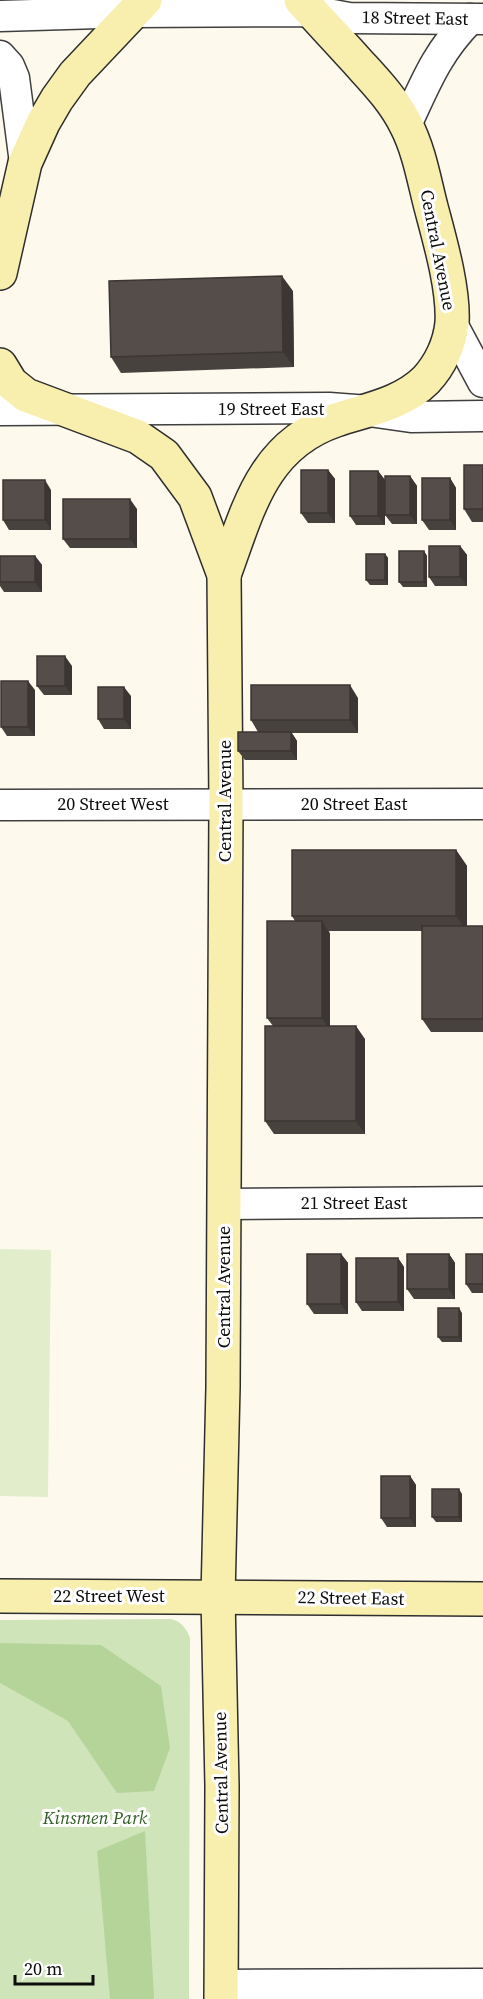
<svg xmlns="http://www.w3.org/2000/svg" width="483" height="1999" font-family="'Source Serif 4',serif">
  <rect width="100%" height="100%" fill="#fdfaed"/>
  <path fill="#d0e4ba" d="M171,1619c11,3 15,9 19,19l-1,361h-189v-379z"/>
  <g fill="#b5d49a">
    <polygon points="0,1643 101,1645 161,1686 170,1748 154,1791 117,1793 68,1721 0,1683"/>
    <polygon points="145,1831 154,1999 110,1999 97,1851"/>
  </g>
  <polygon fill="#e1edcb" points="0,1249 51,1250 48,1497 0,1496"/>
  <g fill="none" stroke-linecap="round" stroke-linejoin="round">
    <g stroke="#3f3f3f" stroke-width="33">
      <g id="street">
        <polyline points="0,16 133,12 311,11 349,18 483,19"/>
        <polyline points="0,56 9,66 14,78 25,163"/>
        <path d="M406,125c19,-41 31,-73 64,-106"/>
        <polyline points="452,324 483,382"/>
        <polyline points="0,410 329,408 369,411 411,417 483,416"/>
        <polyline points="0,805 483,804"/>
        <polyline points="224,1204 483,1202"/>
        <polyline points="221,1985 483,1984"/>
      </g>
    </g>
    <g stroke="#2e2e2e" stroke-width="36">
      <g id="secondary">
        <polyline points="0,273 25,163 43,123 57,99 75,74 145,0"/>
        <polyline points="0,365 11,383 26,395 138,437 164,455 195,497 224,575 226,804 223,1387 218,1597 222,1786 221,1999"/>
        <path d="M224,575c24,-65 38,-130 112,-155 30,-10 66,-16 90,-40 14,-15 24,-36 26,-57 2,-34 -12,-82 -21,-116 -7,-27 -12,-57 -25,-82 -12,-25 -32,-45 -50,-65 -18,-20 -37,-40 -55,-60"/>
        <polyline points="0,1596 483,1599"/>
      </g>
    </g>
    <use href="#street" stroke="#fff" stroke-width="30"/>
    <use href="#secondary" stroke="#f8eeae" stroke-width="33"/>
  </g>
  <g fill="#48423f">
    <polygon points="293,291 294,367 121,373 111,357"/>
    <polygon points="483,465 483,522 472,522 464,509"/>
    <polygon points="328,470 335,479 335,523 308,523 301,513"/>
    <polygon points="378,471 385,480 385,525 356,525 350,516"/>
    <polygon points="410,476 417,486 417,524 392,524 385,515"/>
    <polygon points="450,478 456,488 456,530 429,530 422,520"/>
    <polygon points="51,490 51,530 9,530 3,520"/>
    <polygon points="137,509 137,548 70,548 63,539"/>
    <polygon points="460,546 467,555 467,586 435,586 429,577"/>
    <polygon points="424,551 427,556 427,587 403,587 399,582"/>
    <polygon points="385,554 388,558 388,585 370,585 366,580"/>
    <polygon points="0,556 35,556 42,565 42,592 4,592 0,586"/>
    <polygon points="72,666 72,695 44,695 37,686"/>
    <polygon points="35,690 35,736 7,736 1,727"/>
    <polygon points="131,696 131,729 104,729 98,719"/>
    <polygon points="358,698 358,733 292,733 297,741 297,760 245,760 238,751 258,732 251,720"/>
    <polygon points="456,850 467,866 467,926 483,926 483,1032 431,1032 422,1019 422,931 329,931 330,934 330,1026 365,1039 365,1134 274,1134 265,1121 273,1026 267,1018 295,921 292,916"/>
    <polygon points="341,1254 348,1263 348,1314 314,1314 307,1304"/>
    <polygon points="449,1254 455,1263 455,1299 414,1299 407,1289"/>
    <polygon points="483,1254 483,1293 472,1293 466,1284"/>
    <polygon points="398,1258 404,1267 404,1311 362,1311 356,1302"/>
    <polygon points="462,1313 462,1342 442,1342 438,1337"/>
    <polygon points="410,1476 416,1485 416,1527 387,1527 381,1518"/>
    <polygon points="462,1494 462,1522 436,1522 432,1517"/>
  </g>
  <g fill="#3b3633">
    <polygon points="282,276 293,291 294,367 283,352"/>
    <polygon points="328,470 335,479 335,523 328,513"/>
    <polygon points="378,471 385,480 385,525 378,516"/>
    <polygon points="410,476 417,486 417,524 410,515"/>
    <polygon points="450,478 456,488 456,530 450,520"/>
    <polygon points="45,480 51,490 51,530 45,520"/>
    <polygon points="130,499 137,509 137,548 130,539"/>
    <polygon points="460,546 467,555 467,586 460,577"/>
    <polygon points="424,551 427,556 427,587 424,582"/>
    <polygon points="385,554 388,558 388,585 385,580"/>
    <polygon points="35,556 42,565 42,592 35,582"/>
    <polygon points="65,656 72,666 72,695 65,686"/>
    <polygon points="28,681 35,690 35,736 28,727"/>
    <polygon points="350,685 358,698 358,733 350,720"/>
    <polygon points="124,687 131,696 131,729 124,719"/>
    <polygon points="291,732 297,741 297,760 291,751"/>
    <polygon points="456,850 467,866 467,931 456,916"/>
    <polygon points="322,921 330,934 330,1031 322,1018"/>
    <polygon points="356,1026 365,1039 365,1134 356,1121"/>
    <polygon points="341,1254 348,1263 348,1314 341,1304"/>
    <polygon points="449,1254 455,1263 455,1299 449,1289"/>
    <polygon points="398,1258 404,1267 404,1311 398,1302"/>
    <polygon points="459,1308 462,1313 462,1342 459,1337"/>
    <polygon points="410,1476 416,1485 416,1527 410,1518"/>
    <polygon points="459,1489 462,1494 462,1522 459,1517"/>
  </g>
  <g fill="#544d49" stroke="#3b3633" stroke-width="1.5">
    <polygon points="282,276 283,352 111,357 109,281"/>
    <rect x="464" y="465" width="19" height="44"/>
    <rect x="301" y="470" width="27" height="43"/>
    <rect x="350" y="471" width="28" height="45"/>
    <rect x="385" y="476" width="25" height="39"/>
    <rect x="422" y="478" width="28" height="42"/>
    <rect x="3" y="480" width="42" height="40"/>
    <rect x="63" y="499" width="67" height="40"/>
    <rect x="429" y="546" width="31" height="31"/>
    <rect x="399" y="551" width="25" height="31"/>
    <rect x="366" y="554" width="19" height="26"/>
    <rect x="0" y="556" width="35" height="26"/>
    <rect x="37" y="656" width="28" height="30"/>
    <rect x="1" y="681" width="27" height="46"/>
    <rect x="251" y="685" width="99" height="35"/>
    <rect x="98" y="687" width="26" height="32"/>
    <rect x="238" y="732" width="53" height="19"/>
    <rect x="292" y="850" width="164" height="66"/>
    <rect x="267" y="921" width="55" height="97"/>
    <rect x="422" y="926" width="61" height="93"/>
    <rect x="265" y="1026" width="91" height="95"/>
    <rect x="307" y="1254" width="34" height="50"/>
    <rect x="407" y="1254" width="42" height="35"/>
    <rect x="466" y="1254" width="17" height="30"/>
    <rect x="356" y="1258" width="42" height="44"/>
    <rect x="438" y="1308" width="21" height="29"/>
    <rect x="381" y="1476" width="29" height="42"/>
    <rect x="432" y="1489" width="27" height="28"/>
  </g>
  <g text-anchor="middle" stroke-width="6" stroke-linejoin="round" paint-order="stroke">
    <g font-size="18" fill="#0c0c0c" stroke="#fff">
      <text transform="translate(415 18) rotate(1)" y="6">18 Street East</text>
      <text transform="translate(438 250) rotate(79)" y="6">Central Avenue</text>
      <text x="271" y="415">19 Street East</text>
      <text transform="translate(225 801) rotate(-90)" y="6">Central Avenue</text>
      <text x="113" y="810">20 Street West</text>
      <text x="354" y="810">20 Street East</text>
      <text x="354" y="1209">21 Street East</text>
      <text transform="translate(224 1287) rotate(-90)" y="6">Central Avenue</text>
      <text x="109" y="1602">22 Street West</text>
      <text transform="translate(351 1598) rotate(1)" y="6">22 Street East</text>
      <text transform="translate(221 1773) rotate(-91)" y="6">Central Avenue</text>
    </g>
    <g font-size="18" font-style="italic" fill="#305d23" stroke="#fff">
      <text x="95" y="1824">Kinsmen Park</text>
    </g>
  </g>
  <path d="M15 1975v9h78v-9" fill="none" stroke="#0c0c0c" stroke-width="3"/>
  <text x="24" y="1975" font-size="18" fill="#0c0c0c" stroke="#ffffff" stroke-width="4.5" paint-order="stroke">20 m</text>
</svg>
